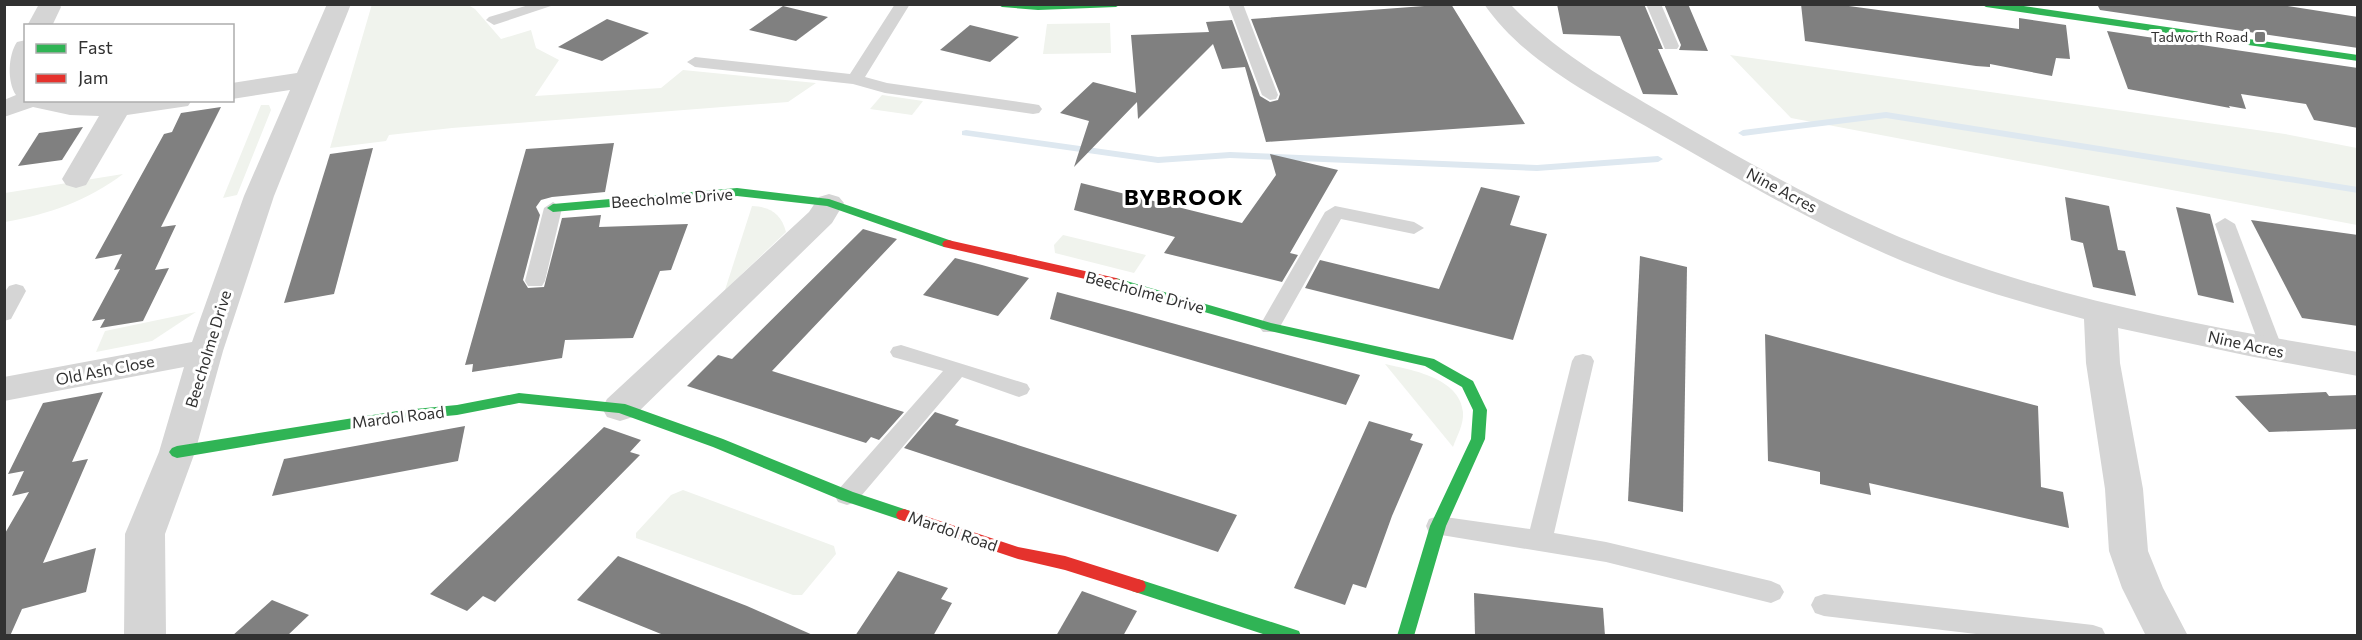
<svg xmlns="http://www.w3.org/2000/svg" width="2362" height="640" font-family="Commissioner,sans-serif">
  <rect width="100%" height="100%" fill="#fff"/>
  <g fill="#f0f3ed">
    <polygon points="372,4 468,5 475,9 501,39 531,30 536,48 559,60 535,96 661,88 683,70 816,83 788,102 452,128 389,135 386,141 330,148"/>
    <polygon points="1110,23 1111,53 1043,54 1047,24"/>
    <polygon points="1730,55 2285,134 2357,148 2357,225 1791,118"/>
    <polygon points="882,95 923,101 912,115 870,109"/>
    <polygon points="261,105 269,105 271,110 237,195 223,198"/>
    <path d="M123,174c-36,27 -74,40 -118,48v-29z"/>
    <path d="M752,206c19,1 29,8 34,26l-61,58z"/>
    <polygon points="1063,235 1146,255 1134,273 1055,253 1054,245"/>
    <polygon points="196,312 152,341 96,352 105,331"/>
    <path d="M1385,364c27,6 75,14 78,48 1,12 -6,24 -10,35z"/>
    <polygon points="683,490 834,546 836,554 802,595 793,595 636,538 636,533 671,495"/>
  </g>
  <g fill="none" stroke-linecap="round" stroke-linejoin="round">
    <g fill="#dee8f0" fill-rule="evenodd">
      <polygon points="1886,112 2358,187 2358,193 1886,118 1743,136 1738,133 1743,130"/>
      <polygon points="966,130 1158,157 1230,152 1537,165 1658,156 1663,159 1658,162 1537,171 1230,158 1158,163 962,135 962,131"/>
    </g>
  </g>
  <g fill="#808080">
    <polygon points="1451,4 1525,124 1266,142 1245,67 1222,69 1213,44 1138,119 1137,102 1074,167 1089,121 1060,113 1093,82 1136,93 1131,35 1209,32 1206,22 1232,20 1260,96 1270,102 1278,100 1280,94 1251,19"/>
    <polygon points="1557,4 1644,4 1663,49 1658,49 1678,95 1643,94 1620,36 1563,34"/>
    <polygon points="1664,4 1688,4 1708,51 1679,50 1681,45"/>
    <polygon points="1801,4 1834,4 2019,29 2019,18 2066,25 2070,59 2056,58 2052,76 1990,64 1990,67 1976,66 1805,41"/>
    <polygon points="2097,4 2274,4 2358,17 2358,48 2100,10"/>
    <polygon points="783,6 828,17 796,41 749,30"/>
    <polygon points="607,19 649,33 602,61 558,47"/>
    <polygon points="970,25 1019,37 990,62 940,50"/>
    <polygon points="2107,31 2358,68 2358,128 2314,120 2306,104 2241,94 2246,109 2229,106 2230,108 2128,89"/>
    <polygon points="221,107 161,227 176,225 155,270 169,268 143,321 100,328 105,319 92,321 120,269 114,270 122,254 95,259 164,134 172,132 181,113"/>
    <polygon points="83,127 62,160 18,166 39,133"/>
    <polygon points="614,143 605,192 552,197 541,200 536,207 540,215 523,280 528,288 544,287 562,218 601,215 599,227 688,224 671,270 660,271 633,338 565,340 562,358 472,372 473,364 465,365 526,149"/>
    <polygon points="373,148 334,294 284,303 330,154"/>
    <polygon points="1270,154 1338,170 1290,253 1298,255 1282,282 1164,253 1175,237 1074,210 1081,183 1242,223 1276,175"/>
    <polygon points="1481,187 1520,196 1510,225 1547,234 1513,340 1305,288 1320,260 1439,289"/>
    <polygon points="2065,197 2109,206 2118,250 2125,251 2136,296 2093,287 2083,243 2071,240"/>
    <polygon points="2176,207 2210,214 2234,303 2198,295"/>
    <polygon points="2251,220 2358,235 2358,326 2302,318"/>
    <polygon points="863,229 897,239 772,371 904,412 879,440 871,437 866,443 687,386 718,355 732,359"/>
    <polygon points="1640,256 1687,267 1683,512 1628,501"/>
    <polygon points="955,258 982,265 1029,278 998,316 923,295"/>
    <polygon points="1057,292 1132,312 1360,375 1346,405 1050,319"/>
    <polygon points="1765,334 2038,406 2041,487 2063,492 2069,528 1869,483 1871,495 1820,484 1820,472 1768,461"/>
    <polygon points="103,392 72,462 88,459 43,563 96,548 86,592 22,609 10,636 4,636 4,535 29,492 12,496 24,471 8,474 43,403"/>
    <polygon points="2326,392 2329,396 2358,395 2358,429 2269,432 2235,396"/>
    <polygon points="935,412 959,420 955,425 1237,515 1218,552 904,448"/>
    <polygon points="1369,421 1413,434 1410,440 1423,444 1392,516 1366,588 1353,584 1345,605 1294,588"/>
    <polygon points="465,426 458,461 272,496 284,459"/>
    <polygon points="604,427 641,440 630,452 640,455 495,602 483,596 467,611 430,594"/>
    <polygon points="618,556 747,606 815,636 666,636 577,600"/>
    <polygon points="898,571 948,588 941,599 952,603 933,636 855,636"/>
    <polygon points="1082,591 1137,611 1123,636 1056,636"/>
    <polygon points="1474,593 1603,608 1605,636 1475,636"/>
    <polygon points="272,600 309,615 287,636 232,636"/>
  </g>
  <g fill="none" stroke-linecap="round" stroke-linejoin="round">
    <g fill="#d5d5d5" fill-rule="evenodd">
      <polygon points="532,4 557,4 494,25 486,20 489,17"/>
      <polygon points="895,4 910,4 865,77 887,83 1033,104 1039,105 1042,109 1039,113 1033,114 885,93 853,84 695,67 687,62 695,57 850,74"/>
      <polygon points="1228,4 1243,4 1278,95 1276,99 1270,100 1262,95"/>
      <polygon points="1646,4 1661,4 1679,46 1677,49 1665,49"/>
      <polygon points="553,202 562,208 545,281 542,286 528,286 525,281 544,208"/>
      <polygon points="1335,206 1414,222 1424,228 1414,234 1341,219 1277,332 1263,332 1259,327 1325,212"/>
      <polygon points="2225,218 2235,224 2283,350 2280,355 2272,357 2264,355 2261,350 2215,224"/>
      <polygon points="16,284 23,286 26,291 11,319 4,321 4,293 9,286"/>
      <polygon points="901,345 1027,384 1030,389 1027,394 1019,397 962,377 856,502 847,505 838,502 835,496 838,490 943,371 893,357 890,352 893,347"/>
      <polygon points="1583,354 1591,356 1594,361 1554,533 1606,542 1771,581 1780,585 1784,592 1780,599 1771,603 1606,562 1429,533 1426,526 1429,519 1438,516 1530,529 1572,361 1575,356"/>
      <polygon points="1824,594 2093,625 2102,628 2106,636 1993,636 1824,616 1815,613 1811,605 1815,597"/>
    </g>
    <g fill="#d5d5d5" fill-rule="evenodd">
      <polygon points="39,4 59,4 61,7 52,26 27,26"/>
      <polygon points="327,4 351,4 274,196 223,351 195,452 165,534 166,636 124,636 125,534 159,452 184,367 4,401 4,377 192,342 244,196 290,90 232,99 232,83 297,73"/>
      <path d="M1484,4h26c52,54 115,87 180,125 80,46 163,92 250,124 135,50 276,76 418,99v24l-109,-20 -131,-28 2,35 23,126 5,62 15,37 25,48h-42l-24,-48 -13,-37 -4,-62 -19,-126 -2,-44c-67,-18 -134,-37 -198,-65 -81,-35 -156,-80 -232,-123 -59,-34 -130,-69 -170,-127z"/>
      <path d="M26,40v60h166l-4,6 -61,9 -41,70 -10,3 -10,-3 -4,-6 37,-63 -29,-1 -37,-8 -29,10v-17l12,-5c-9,-13 -8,-40 1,-53z"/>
      <polygon points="829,194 839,197 844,203 832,223 633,417 620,421 607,417 602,408 607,399 809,212 819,197"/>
    </g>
    <g fill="#30b455" fill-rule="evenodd">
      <polygon points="997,4 1121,4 1116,7 1038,10 1002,7"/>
      <polygon points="1981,4 2010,4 2358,55 2358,61 1986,7"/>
      <polygon points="737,188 829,199 952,241 954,244 952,247 944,247 827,206 737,196 553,212 547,208 553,204"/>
      <polygon points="1116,278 1271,323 1434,359 1473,381 1487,410 1485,439 1446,526 1414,636 1397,636 1430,526 1471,439 1473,410 1462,387 1425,366 1270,331 1111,285 1109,282 1111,279"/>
      <polygon points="519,393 625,404 723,439 853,492 910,511 912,515 910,519 904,521 841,500 713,447 619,413 519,403 457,415 404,420 177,458 172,456 169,452 172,448 177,446 404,410 457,405"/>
      <polygon points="1138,579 1293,629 1299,631 1301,636 1269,636 1132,591 1130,586 1132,581"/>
    </g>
    <g fill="#e5322d" fill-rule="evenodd">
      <polygon points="948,240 1116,278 1123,282 1116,286 944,247 942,244 944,241"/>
      <polygon points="904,509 1018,547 1065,556 1138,579 1144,581 1146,586 1144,591 1138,593 1065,570 1018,559 898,519 896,515 898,511"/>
    </g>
  </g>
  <rect fill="#797979" stroke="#fff" stroke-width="2" x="2254" y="31" width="12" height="12" rx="3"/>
  <g text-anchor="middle" stroke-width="6" stroke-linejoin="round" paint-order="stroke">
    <g font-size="14" fill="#313131" stroke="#fff" text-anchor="end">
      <text x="2248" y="42">Tadworth Road</text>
    </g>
    <g font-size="16" fill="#313131" stroke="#fff">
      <text transform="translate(1782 190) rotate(28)" y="6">Nine Acres</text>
      <text transform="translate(672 198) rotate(-4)" y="6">Beecholme Drive</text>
      <text transform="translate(1145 292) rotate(15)" y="6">Beecholme Drive</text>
      <text transform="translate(2246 344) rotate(12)" y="6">Nine Acres</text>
      <text transform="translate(208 349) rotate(-73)" y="6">Beecholme Drive</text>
      <text transform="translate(105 370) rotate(-11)" y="6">Old Ash Close</text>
      <text transform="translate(398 417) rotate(-7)" y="6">Mardol Road</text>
      <text transform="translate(953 531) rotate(19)" y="6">Mardol Road</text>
    </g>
    <g font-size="22" font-weight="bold" letter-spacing="1.5" fill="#000" stroke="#fff">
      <text x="1184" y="205">BYBROOK</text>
    </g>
  </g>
  <rect width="2362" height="640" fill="none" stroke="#313131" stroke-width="12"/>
  <rect x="24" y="24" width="210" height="78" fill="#ffffff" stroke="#adadad" stroke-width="1.5"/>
  <rect x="36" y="44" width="30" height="9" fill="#30b455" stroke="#adadad" stroke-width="1.5"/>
  <text x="78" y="54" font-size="18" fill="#313131">Fast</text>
  <rect x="36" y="74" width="30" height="9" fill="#e5322d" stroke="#adadad" stroke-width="1.5"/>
  <text x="78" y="84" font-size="18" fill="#313131">Jam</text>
</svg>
